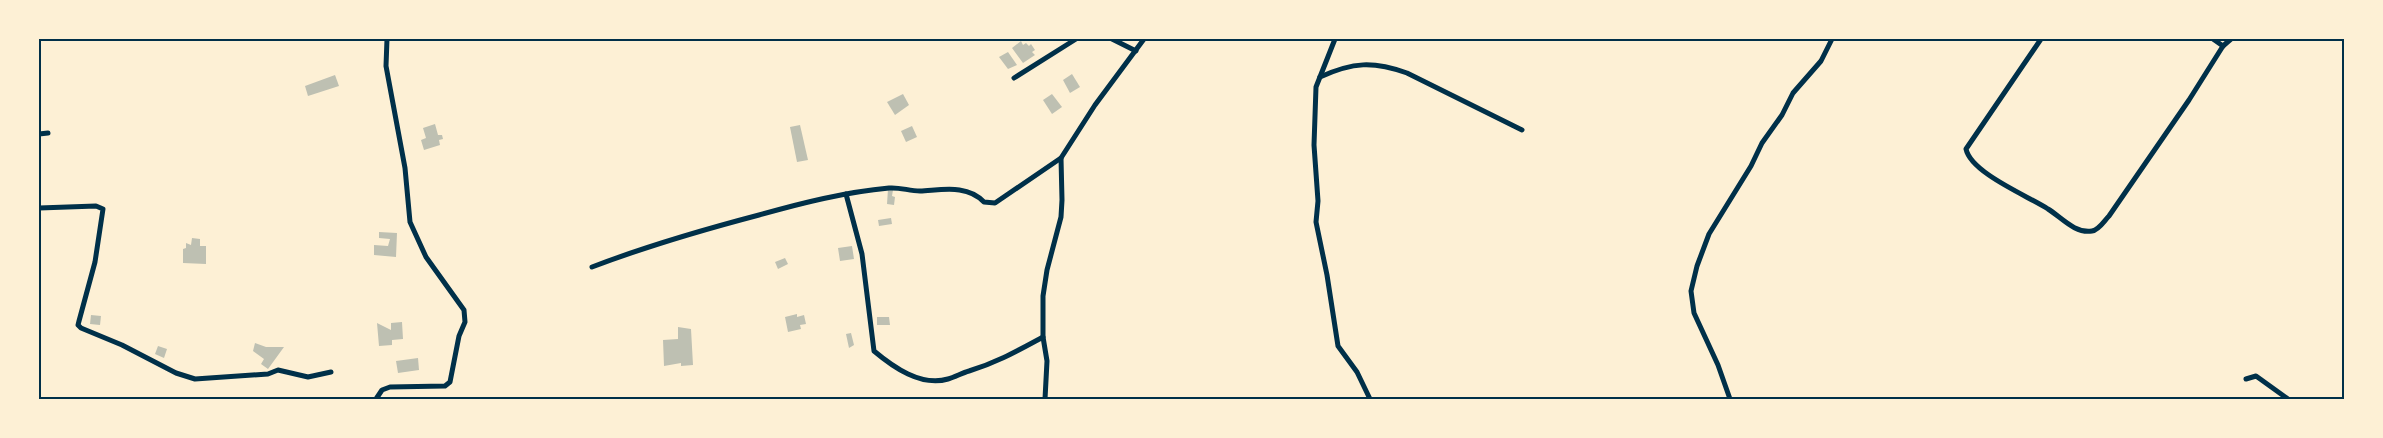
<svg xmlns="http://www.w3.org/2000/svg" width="2383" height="438" font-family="'Space Grotesk',sans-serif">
  <rect width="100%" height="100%" fill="#fdf0d5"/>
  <g fill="#bec0b2">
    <polygon points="1021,41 1023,45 1026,43 1029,46 1031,44 1035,50 1032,52 1035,55 1023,63 1012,48"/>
    <polygon points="1008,52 1017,65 1008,69 999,57"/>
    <polygon points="1072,74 1080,87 1070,93 1063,80"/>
    <polygon points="335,75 339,86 308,96 305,86"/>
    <polygon points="903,94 909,105 895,115 887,102"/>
    <polygon points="1052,94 1062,107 1052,114 1043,100"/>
    <polygon points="435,124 438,135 442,135 443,139 439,140 440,145 424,150 421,140 426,138 423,128"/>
    <polygon points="800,125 808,160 797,162 790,127"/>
    <polygon points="912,126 917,137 906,142 901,131"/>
    <polygon points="888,189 893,190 892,196 895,197 894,205 887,204"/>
    <polygon points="891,218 892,224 879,226 878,220"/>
    <polygon points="379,232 397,233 396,257 374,255 374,245 388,246 390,239 379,238"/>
    <polygon points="192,238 200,239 200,246 206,246 206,264 183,263 183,249 186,248 186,243 191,245"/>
    <polygon points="852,246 854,259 840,261 838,248"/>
    <polygon points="785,258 788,264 778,269 775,262"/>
    <polygon points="797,314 797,317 804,315 806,324 800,325 801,329 788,332 785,317"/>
    <polygon points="91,315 101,316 100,325 90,324"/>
    <polygon points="877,317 889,317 890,325 877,325"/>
    <polygon points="402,322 403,339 392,340 392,345 379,346 377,323 391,330 391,323"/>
    <polygon points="678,327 691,329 693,365 681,366 681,363 664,366 663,340 678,339"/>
    <polygon points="851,333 854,345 849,348 846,334"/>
    <polygon points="255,343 266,347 284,347 268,369 261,364 264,359 253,351"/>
    <polygon points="158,346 167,349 164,358 155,354"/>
    <polygon points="418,358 419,370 398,373 396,361"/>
  </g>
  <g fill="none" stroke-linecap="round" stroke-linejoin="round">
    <g stroke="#003049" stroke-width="5">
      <polyline points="1112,39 1136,51"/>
      <polyline points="1335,39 1316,87 1314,145 1318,201 1316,222 1327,275 1338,346 1357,372 1370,399"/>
      <path d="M2041,39l-75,110c5,24 62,47 82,60 13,8 27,25 44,22 7,-1 12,-10 17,-15l80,-116 34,-54 8,-7"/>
      <polyline points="2213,39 2223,46"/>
      <path d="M1320,77c33,-15 53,-16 87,-4l115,57"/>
      <polyline points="1014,78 1076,39"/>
      <polyline points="39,134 48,133"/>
      <path d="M846,194l16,60 12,97c19,16 47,36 74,28 7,-2 14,-6 21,-8 29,-9 48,-20 74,-34"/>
      <polyline points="39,208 96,206 103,209 95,262 79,321 78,325 81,328 122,345 176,373 195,379 268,374 278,370 308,377 331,372"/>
      <path d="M592,267c55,-21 110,-37 167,-52 43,-12 86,-23 130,-27 11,-1 20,3 31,3 22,-1 47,-7 64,11l11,1 66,-45"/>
      <polyline points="2246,379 2256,376 2288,399"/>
      <polyline points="376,399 382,390 390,387 445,386 450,382 459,336 465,322 464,310 426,257 410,222 405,168 386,66 387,39"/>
      <polyline points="1045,399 1047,361 1043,337 1043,296 1047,270 1061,217 1062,200 1061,158 1095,105 1144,39"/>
      <polyline points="1730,399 1718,365 1694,313 1691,291 1697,266 1709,234 1751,166 1762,143 1782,115 1793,93 1821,61 1832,39"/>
    </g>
  </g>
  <rect width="2383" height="438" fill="none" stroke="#fdf0d5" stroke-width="80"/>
  <rect x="40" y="40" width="2303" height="358" fill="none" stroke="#003049" stroke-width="2"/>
</svg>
